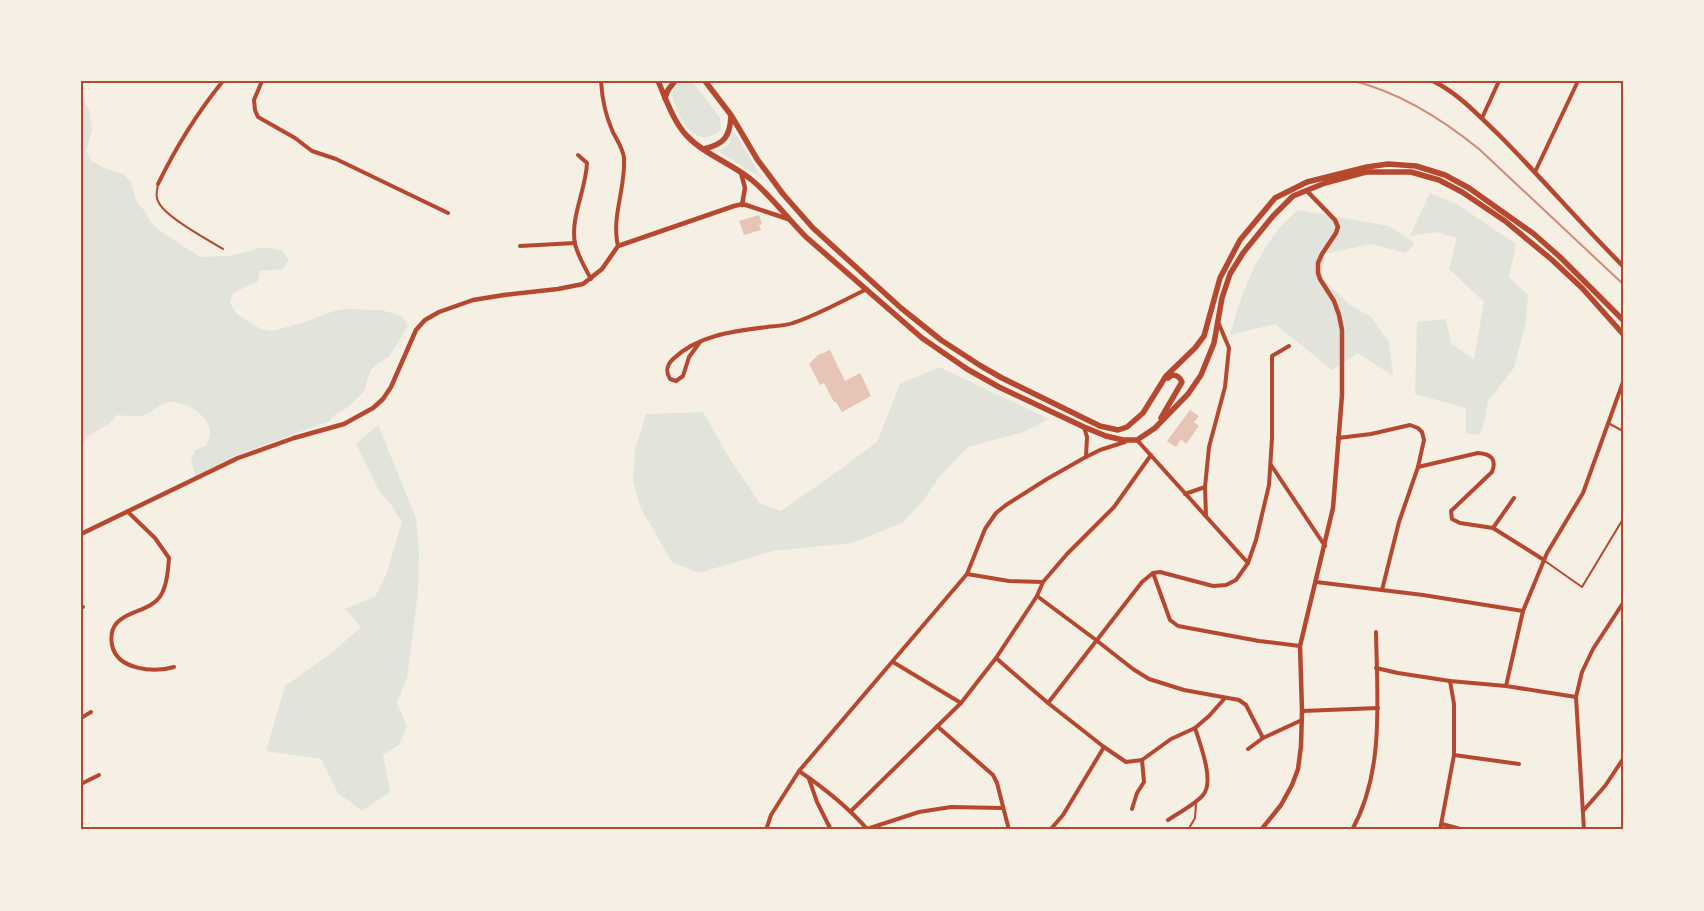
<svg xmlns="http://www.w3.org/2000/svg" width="1704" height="911" font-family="Overpass,sans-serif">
  <rect width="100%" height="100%" fill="#f6efe4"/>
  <g fill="#e2e4dc">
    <path d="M81,81h2l-1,18 7,10 3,21 -6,21 6,10 10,6 21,7 8,8 6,21 8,8 6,11 8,8 41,27 27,-1 21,-4 10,-4h12l11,2 8,9 -6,10 -23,2 -2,10 -25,12 -3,10 7,11 24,15 10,2 31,-8 32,-12 10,-2 37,1 21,6 6,10 -19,31 -11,6 -8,8 -6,21 -17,16 -11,6 -8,8 -83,30 -31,18 -19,6 -4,-16 4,-10 11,-4c1,-4 4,-8 4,-11 1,-19 -22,-32 -38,-33 -12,-1 -17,10 -27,13 -9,2 -19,1 -28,0l-8,9 -21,12 -7,12z"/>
    <path d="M682,81l11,1 27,36 1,12c-26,23 -45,-15 -49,-36l5,-10z"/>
    <path d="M734,132l29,47 -47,-29c12,0 14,-8 18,-18z"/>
    <polygon points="1430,193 1457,204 1516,244 1509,277 1528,295 1526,321 1514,368 1488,401 1485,420 1479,435 1466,433 1466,408 1415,394 1417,322 1446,319 1451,344 1474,359 1484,302 1449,269 1457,238 1436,232 1410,236"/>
    <path d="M1298,210l91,16 26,17 -9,10 -35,-9 -47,10 -2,24 28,27 21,12 18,25 4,34 -35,-23 -26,17 -57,-46 -45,11c10,-37 21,-68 44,-100 6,-9 16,-17 24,-25z"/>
    <polygon points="939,367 1049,419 1024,432 968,447 940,476 923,501 902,523 852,543 773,551 699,573 672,562 641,509 633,481 635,450 646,414 703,412 730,459 760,503 781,511 838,471 877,442 900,384"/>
    <polygon points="378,425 416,518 419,552 418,592 407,678 397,703 407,726 399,745 383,755 390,792 362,811 338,793 321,759 266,751 285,686 333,652 361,627 345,609 375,597 386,575 402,522 392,506 379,491 356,444"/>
  </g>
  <g fill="#e6c5b7">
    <polygon points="759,215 762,224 759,225 761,230 744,235 739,221"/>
    <polygon points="830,350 845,381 860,373 871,396 842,412 836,402 834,402 824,383 820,385 809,364 818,355"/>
    <polygon points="1190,410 1199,416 1194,422 1199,426 1186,444 1181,439 1176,447 1167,441"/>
  </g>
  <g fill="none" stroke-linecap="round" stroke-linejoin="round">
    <g stroke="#b5482f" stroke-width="2">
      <path d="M158,184c-1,7 -3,13 1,19 7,14 49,37 64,46"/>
      <polyline points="1608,423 1623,431"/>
      <polyline points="1545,561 1582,587 1623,519"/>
      <polyline points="1188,830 1195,818 1196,803"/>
    </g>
    <g stroke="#b5482f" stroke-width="4">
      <polyline points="262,81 254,100 255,110 258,117 295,138 312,151 336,159 448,213"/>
      <path d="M601,81c1,17 4,33 11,49 4,9 11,18 12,28 2,30 -13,58 -6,88"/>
      <polyline points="1482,118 1499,81"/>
      <path d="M578,155l9,8c-1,27 -17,54 -12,81 3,12 10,24 16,35"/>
      <polyline points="1535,172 1578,81"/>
      <path d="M158,184c18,-37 39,-71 65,-103"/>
      <polyline points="520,246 575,243"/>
      <path d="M700,342l-11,15 -6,19 -7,5 -6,-2c-5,-8 -3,-14 3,-20 25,-24 61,-28 94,-32 8,-1 18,-1 26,-4 25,-8 51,-23 74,-34"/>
      <polyline points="1084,427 1087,437 1086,457"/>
      <polyline points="1338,438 1371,434 1410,425 1418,428 1422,432 1424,440 1418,467 1399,522 1382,590"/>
      <polyline points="1137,440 1248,563"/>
      <polyline points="1271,465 1325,546"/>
      <path d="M1418,467l60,-14c13,1 19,6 14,19l-41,39 1,8 8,4 33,5 51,32"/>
      <polyline points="1185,494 1205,487"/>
      <path d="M128,512l27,26 14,20c-1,12 -2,27 -8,37 -10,17 -39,16 -47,32 -3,5 -3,12 -2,18 5,25 42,28 62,22"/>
      <polyline points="1206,516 1205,487 1209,447 1225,387 1229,348 1219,324"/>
      <polyline points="1493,528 1514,498"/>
      <polyline points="1153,573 1170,620 1178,626 1259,641 1300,646"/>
      <polyline points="967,574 1009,581 1043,582"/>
      <polyline points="1316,582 1423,595 1523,611"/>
      <polyline points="1037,596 1096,640 1133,669 1149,679 1184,690 1239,700 1246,705 1263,738"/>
      <polyline points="81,608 83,607"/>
      <polyline points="996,658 1048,703 1104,747 1126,762 1142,760 1171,739 1195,728 1209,716 1225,698"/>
      <polyline points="893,662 961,703"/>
      <polyline points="1376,668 1398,673 1450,681 1506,686 1576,697"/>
      <polyline points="1506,686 1523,611 1547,553 1583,493 1623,382"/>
      <polyline points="1048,703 1142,582 1153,573 1160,572 1213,586 1226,585 1236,580 1248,563 1256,540 1269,485 1272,438 1272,356 1289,346"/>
      <polyline points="1302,711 1378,708"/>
      <polyline points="81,718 91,712"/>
      <polyline points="937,726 993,775 997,783 1009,830"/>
      <polyline points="1248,749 1263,738 1302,720"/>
      <polyline points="1454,755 1519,764"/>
      <path d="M799,771c25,17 49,36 69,59"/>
      <polyline points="809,779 817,802 831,830"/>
      <polyline points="81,784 99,775"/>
      <polyline points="1132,809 1137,793 1144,782 1142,760"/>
      <polyline points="851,811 961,703 996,658 1037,596 1043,582 1067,554 1114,507 1151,455"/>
      <polyline points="1583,811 1605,786 1623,759"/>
      <path d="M1168,820c10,-7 28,-16 35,-25 12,-13 -3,-51 -8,-67"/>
      <polyline points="1442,824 1464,830"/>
      <polyline points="867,829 919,812 951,807 1002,808"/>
      <polyline points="105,830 106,829"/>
      <polyline points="766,830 771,815 799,771 967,574 985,529 996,513 1006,505 1047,479 1084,458 1100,450 1125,442"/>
      <polyline points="1050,830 1063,815 1104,747"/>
      <path d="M1352,830c33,-59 25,-133 24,-198"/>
      <polyline points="1440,830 1454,755 1454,704 1450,681"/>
      <polyline points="1584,830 1576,697 1582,672 1593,649 1623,603"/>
    </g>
    <g stroke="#b5482f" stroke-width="4.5">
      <path d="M1433,81c26,13 44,33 65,53 43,43 82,89 125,132"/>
      <polyline points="741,173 745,188 742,205"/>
      <polyline points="81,534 238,458 294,438 344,424 373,408 383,399 391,387 416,330 425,320 439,312 473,300 504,295 558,289 583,284 602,269 618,246 734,206 743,204 788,219"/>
      <polyline points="1261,830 1281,805 1292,785 1298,769 1301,746 1302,711 1300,646 1333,508 1342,395 1342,330 1339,315 1334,301 1320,279 1318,273 1318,263 1322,254 1336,233 1338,227 1335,220 1307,191"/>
    </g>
    <g stroke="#b5482f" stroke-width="5.5">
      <path d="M658,81c8,18 15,40 29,55 18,19 46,28 66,45 20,17 35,38 53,56l116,101 45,31 32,18 85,40 22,9 17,4h14l18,-12 33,-34 13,-19 13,-32 8,-45 8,-24 13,-21 30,-37 20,-20 32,-13 41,-11h45l28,8 23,12 43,29 46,38 31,29 41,46"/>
      <polyline points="705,81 731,115 757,159 783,194 813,228 901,308 941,340 981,366 1002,378 1100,426 1118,430 1127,427 1143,413 1166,376 1195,348 1204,336 1220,278 1240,240 1275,198 1307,182 1367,167 1388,164 1416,166 1445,175 1469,188 1534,234 1560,257 1623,320"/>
      <polyline points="665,98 668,90 675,81"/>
      <path d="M704,149c20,-5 26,-12 27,-33"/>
      <path d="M1161,418l21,-36c-2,-5 -5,-7 -10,-7l-4,3"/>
    </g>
    <path stroke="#cf8b77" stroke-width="2" d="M1354,81c47,12 88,38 125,68l144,135"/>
  </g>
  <rect width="1704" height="911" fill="none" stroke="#f6efe4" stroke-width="165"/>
  <rect x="82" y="82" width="1540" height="746" fill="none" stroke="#b5482f" stroke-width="2"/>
</svg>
